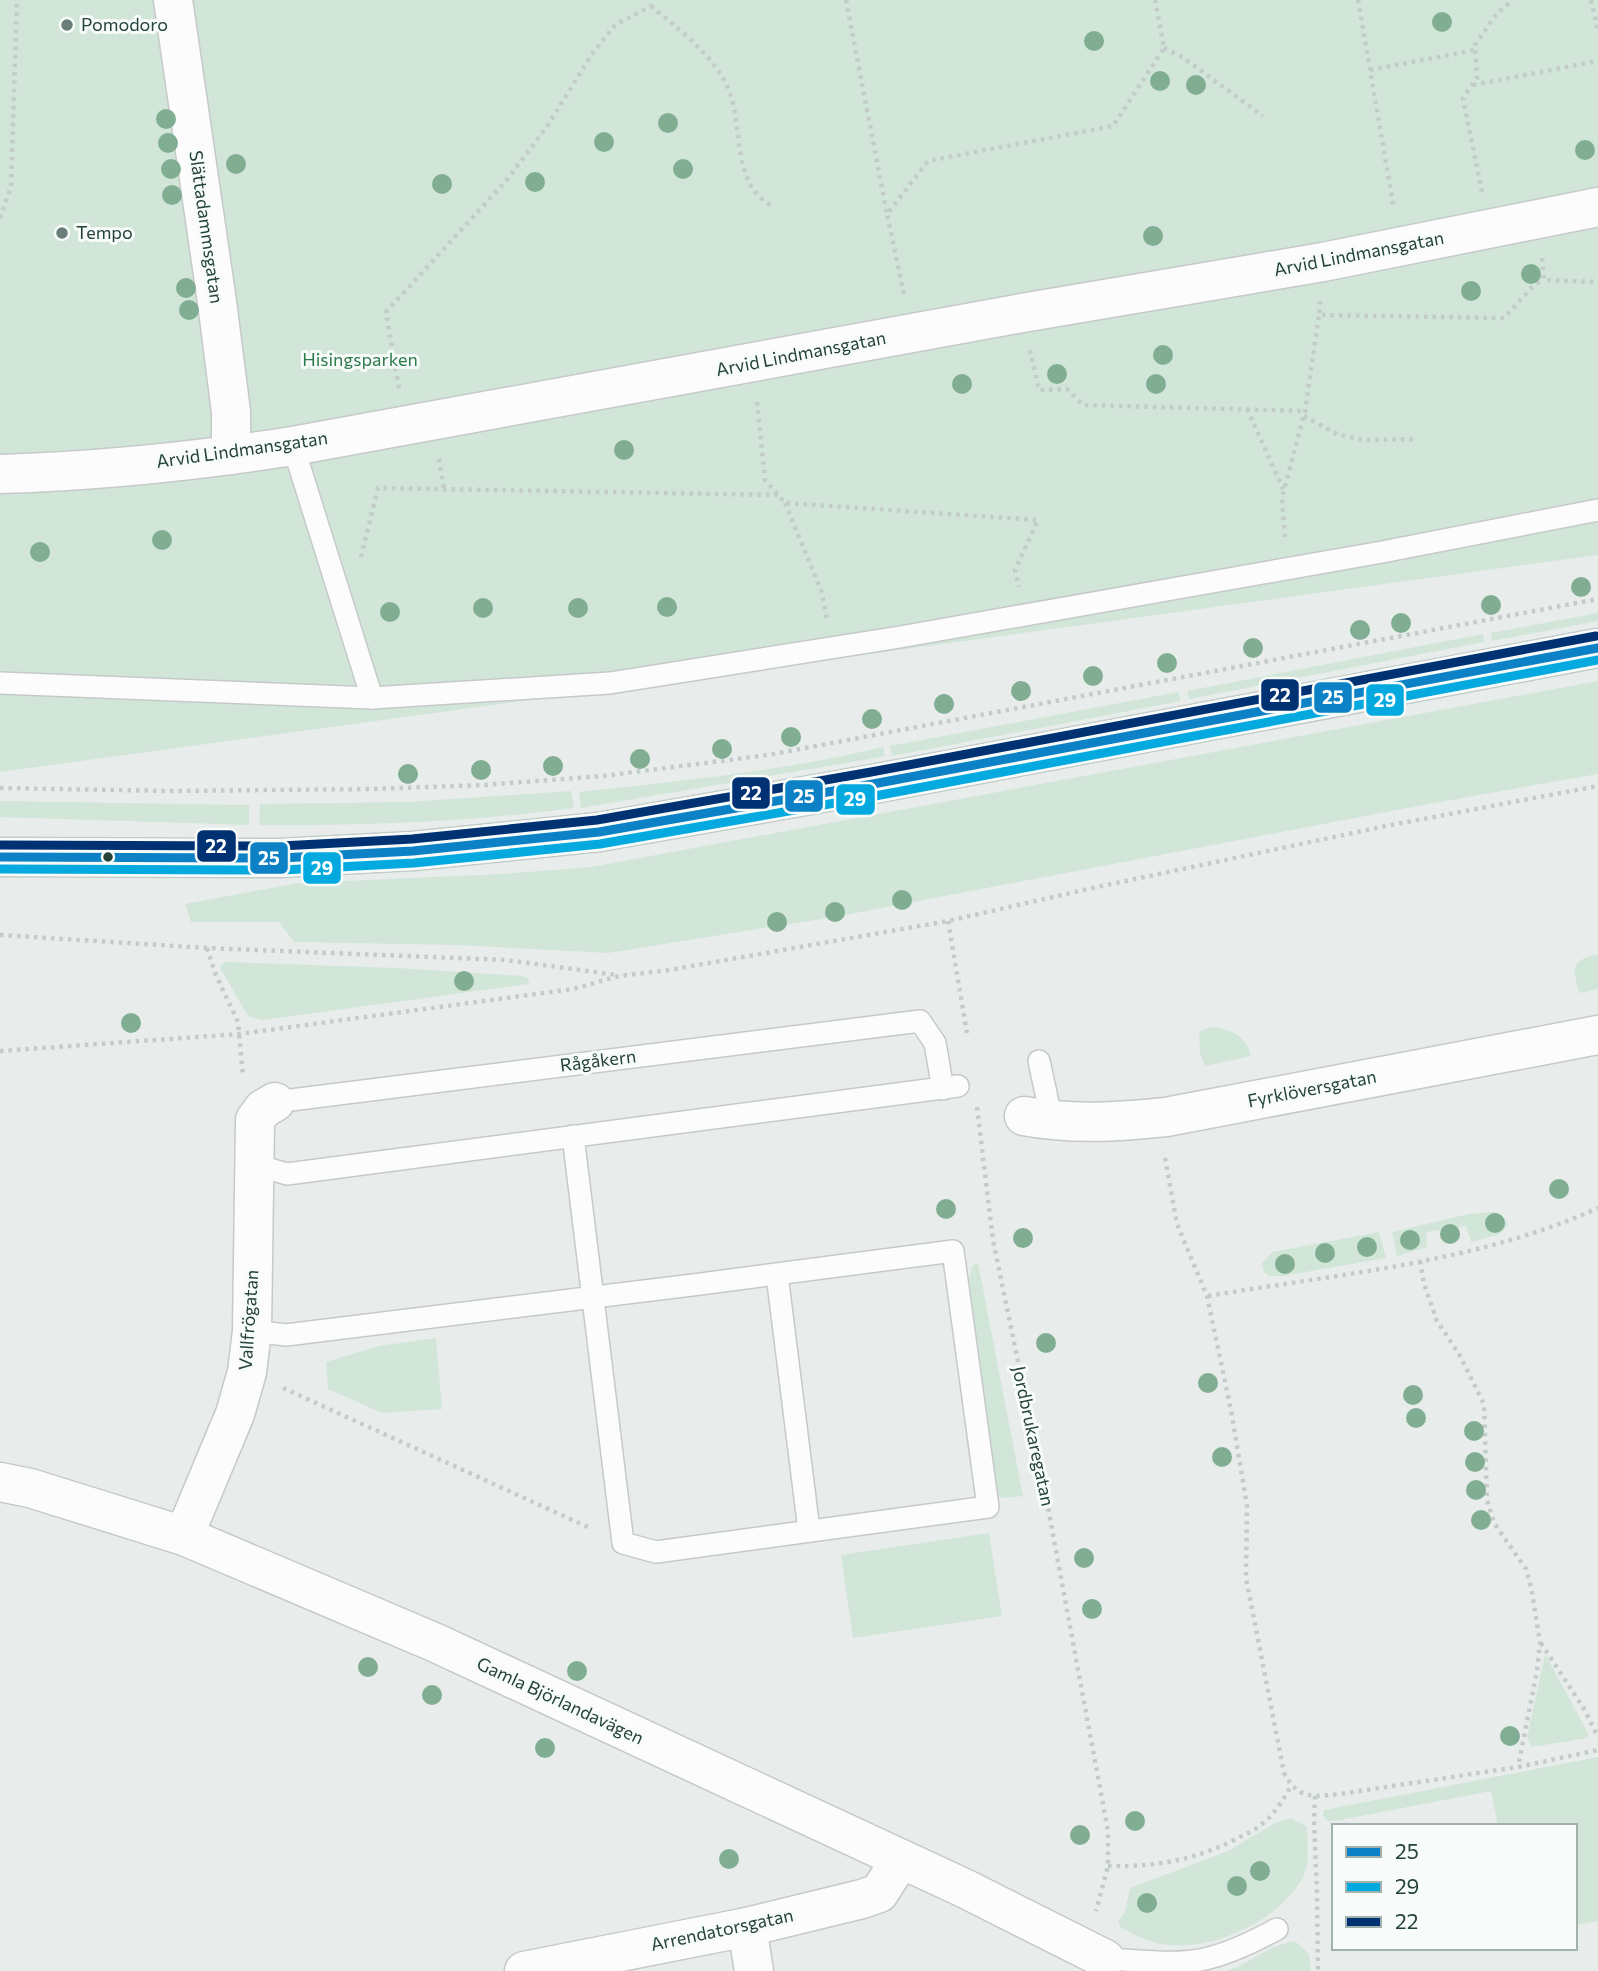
<svg xmlns="http://www.w3.org/2000/svg" width="1598" height="1971" font-family="Commissioner,sans-serif">
  <rect width="100%" height="100%" fill="#e8edeb"/>
  <g fill="#d1e6d8">
    <polygon points="0,0 1598,0 1598,555 0,772"/>
    <polygon points="1598,613 1598,621 1492,641 1491,633"/>
    <polygon points="1483,634 1484,642 1189,699 1187,691"/>
    <polygon points="1598,681 1598,774 1423,805 840,916 608,953 456,945 294,942 279,922 191,922 185,904 298,883 503,874 591,867"/>
    <polygon points="1178,692 1181,701 892,756 890,746"/>
    <path d="M883,747l2,9 -27,5 -277,47 -2,-16c102,-11 204,-21 304,-45z"/>
    <path d="M571,791l3,17c-105,14 -209,18 -315,17l1,-21 148,-2z"/>
    <polygon points="0,801 249,805 249,825 0,817"/>
    <path d="M1598,954v35l-19,4c-6,-26 -10,-32 19,-39z"/>
    <polygon points="225,962 398,968 522,976 528,978 529,984 263,1020 249,1017 221,970 220,966"/>
    <path d="M1212,1027c21,3 33,8 39,29l-46,10 -5,-13 -1,-20 3,-3z"/>
    <path d="M1493,1212c8,3 12,4 15,13l-8,9 -29,8 -5,-16 -40,6 1,15 -30,9 -5,-24 77,-18z"/>
    <polygon points="1379,1232 1386,1258 1283,1276 1269,1276 1264,1272 1262,1263 1272,1252"/>
    <polygon points="978,1263 1023,1496 1004,1498 998,1496 995,1488 969,1280 972,1266"/>
    <polygon points="436,1338 442,1409 382,1413 328,1389 326,1362 379,1346"/>
    <polygon points="989,1533 1002,1616 853,1638 841,1555"/>
    <polygon points="1545,1654 1589,1735 1587,1738 1532,1747 1527,1738"/>
    <polygon points="1598,1757 1598,1921 1575,1925 1575,1826 1498,1826 1491,1791 1340,1820 1328,1821 1323,1816 1324,1810"/>
    <path d="M1291,1818l16,9c0,14 3,35 -3,48 -23,47 -98,80 -148,68 -12,-3 -24,-10 -35,-15l-3,-6 7,-10 5,-24 98,-37 47,-28z"/>
    <path d="M1295,1941l14,13 2,17h-84c24,-8 42,-26 68,-30z"/>
  </g>
  <g fill="none" stroke-linecap="round" stroke-linejoin="round">
    <g stroke="#c5cac8" stroke-width="24">
      <g id="lane">
        <polyline points="293,446 372,698 610,683 900,637 1382,552 1598,510"/>
        <polyline points="0,683 372,698"/>
        <polyline points="1039,1061 1052,1121"/>
        <polyline points="275,1102 920,1021 935,1043 943,1089"/>
        <polyline points="253,1164 287,1174 958,1086"/>
        <polyline points="777,1275 809,1530"/>
        <path d="M252,1331l34,4c222,-27 445,-54 667,-84l35,256 -332,45 -33,-9 -50,-407"/>
        <path d="M1105,1959c32,1 69,7 100,0 26,-6 50,-18 72,-30"/>
      </g>
    </g>
    <g stroke="#c5cac8" stroke-width="41">
      <g id="street">
        <polyline points="173,0 217,302 231,412 231,455"/>
        <path d="M0,474c98,-3 196,-13 293,-28l729,-133 301,-51 275,-55"/>
        <path d="M1024,1116c48,9 94,6 142,1l432,-82"/>
        <polyline points="0,1482 30,1488 184,1536 436,1643 966,1889 1105,1959"/>
        <polyline points="184,1536 235,1414 247,1372 252,1331 255,1120 263,1109 275,1102"/>
        <polyline points="747,1927 754,1971"/>
        <polyline points="524,1971 747,1927 862,1899 879,1893 901,1859"/>
      </g>
    </g>
    <g stroke="#c3cbc8" stroke-width="41">
      <polyline id="secondary" points="0,857 281,858 413,851 599,832 873,784 1598,648"/>
    </g>
    <g stroke="#c3ccca" stroke-width="4.5" stroke-dasharray="3.5 5" stroke-linecap="butt">
      <polyline points="846,0 887,214"/>
      <polyline points="1358,0 1394,209"/>
      <polyline points="1591,0 1598,31"/>
      <path d="M651,6c25,21 56,44 73,74 20,34 7,83 33,114 5,6 12,10 17,14"/>
      <polyline points="1164,48 1182,57 1263,116"/>
      <polyline points="1370,70 1475,50"/>
      <polyline points="1473,85 1598,61"/>
      <polyline points="1482,192 1463,98 1477,78 1475,45 1497,13 1513,0"/>
      <polyline points="0,218 11,187 17,0"/>
      <polyline points="1542,258 1544,280 1598,282"/>
      <polyline points="904,294 887,214 928,161 1113,126 1164,48 1155,0"/>
      <polyline points="1320,301 1319,315 1504,318 1535,284 1544,280"/>
      <polyline points="1030,350 1039,390 1067,389 1083,405 1305,411"/>
      <polyline points="399,388 386,312 506,181 548,125 592,54 615,25 651,6 653,0"/>
      <polyline points="757,402 765,480 785,503 1038,520 1015,570 1019,587"/>
      <polyline points="1247,409 1283,489"/>
      <polyline points="1304,416 1337,434 1364,440 1416,439"/>
      <polyline points="439,459 444,489"/>
      <polyline points="785,503 822,593 827,619"/>
      <polyline points="1285,537 1282,498 1305,411 1319,315"/>
      <polyline points="361,557 378,488 778,495"/>
      <polyline points="0,788 170,791 372,789 483,785 603,776 768,755 1598,599"/>
      <polyline points="948,921 967,1033"/>
      <polyline points="0,935 207,948 506,960 617,975"/>
      <polyline points="207,948 215,973 238,1022 243,1076"/>
      <polyline points="0,1051 239,1034 573,989 619,976 669,970 948,921 1088,889 1386,826 1598,786"/>
      <polyline points="977,1107 993,1240 1049,1513 1108,1831 1108,1866 1096,1911"/>
      <path d="M1165,1158l12,66 30,72 24,114 16,96 -1,72 38,195c15,27 28,24 56,21l178,-27 80,-17"/>
      <polyline points="1420,1261 1424,1284 1437,1321 1459,1354 1484,1404 1487,1500 1494,1523 1526,1569 1531,1587 1540,1642 1537,1671 1518,1767"/>
      <path d="M1208,1296c130,-22 268,-33 390,-88"/>
      <polyline points="283,1388 590,1528"/>
      <polyline points="1541,1643 1584,1709 1598,1737"/>
      <polyline points="1315,1796 1314,1820 1317,1895 1318,1971"/>
      <path d="M1108,1866c47,1 88,-6 130,-28 8,-4 17,-8 24,-14 13,-10 21,-24 29,-38"/>
    </g>
    <use href="#lane" stroke="#fcfcfc" stroke-width="21"/>
    <use href="#street" stroke="#fcfcfc" stroke-width="38"/>
    <use href="#secondary" stroke="#fcfcfc" stroke-width="38"/>
    <g stroke="#f7fbf9" stroke-width="14">
      <polyline id="bus-1" points="0,857 281,858 413,851 599,832 873,784 1598,648"/>
    </g>
    <g stroke="#f7fbf9" stroke-width="14">
      <polyline id="bus-2" points="0,869 282,870 414,863 600,844 875,796 1598,660"/>
    </g>
    <g stroke="#f7fbf9" stroke-width="14">
      <polyline id="bus-3" points="0,845 281,846 412,839 597,820 871,772 1596,636"/>
    </g>
    <use href="#bus-1" stroke="#0c81c5" stroke-width="9"/>
    <use href="#bus-2" stroke="#04aadf" stroke-width="9"/>
    <use href="#bus-3" stroke="#003273" stroke-width="9"/>
  </g>
  <g fill="#81ae93">
    <circle cx="1442" cy="22" r="10"/>
    <circle cx="1094" cy="41" r="10"/>
    <circle cx="1160" cy="81" r="10"/>
    <circle cx="1196" cy="85" r="10"/>
    <circle cx="166" cy="119" r="10"/>
    <circle cx="668" cy="123" r="10"/>
    <circle cx="604" cy="142" r="10"/>
    <circle cx="168" cy="143" r="10"/>
    <circle cx="1585" cy="150" r="10"/>
    <circle cx="236" cy="164" r="10"/>
    <circle cx="171" cy="169" r="10"/>
    <circle cx="683" cy="169" r="10"/>
    <circle cx="535" cy="182" r="10"/>
    <circle cx="442" cy="184" r="10"/>
    <circle cx="172" cy="195" r="10"/>
    <circle cx="1153" cy="236" r="10"/>
    <circle cx="1531" cy="274" r="10"/>
    <circle cx="186" cy="288" r="10"/>
    <circle cx="1471" cy="291" r="10"/>
    <circle cx="189" cy="310" r="10"/>
    <circle cx="1163" cy="355" r="10"/>
    <circle cx="1057" cy="374" r="10"/>
    <circle cx="962" cy="384" r="10"/>
    <circle cx="1156" cy="384" r="10"/>
    <circle cx="624" cy="450" r="10"/>
    <circle cx="162" cy="540" r="10"/>
    <circle cx="40" cy="552" r="10"/>
    <circle cx="1581" cy="587" r="10"/>
    <circle cx="1491" cy="605" r="10"/>
    <circle cx="667" cy="607" r="10"/>
    <circle cx="483" cy="608" r="10"/>
    <circle cx="578" cy="608" r="10"/>
    <circle cx="390" cy="612" r="10"/>
    <circle cx="1401" cy="623" r="10"/>
    <circle cx="1360" cy="630" r="10"/>
    <circle cx="1253" cy="648" r="10"/>
    <circle cx="1167" cy="663" r="10"/>
    <circle cx="1093" cy="676" r="10"/>
    <circle cx="1021" cy="691" r="10"/>
    <circle cx="944" cy="704" r="10"/>
    <circle cx="872" cy="719" r="10"/>
    <circle cx="791" cy="737" r="10"/>
    <circle cx="722" cy="749" r="10"/>
    <circle cx="640" cy="759" r="10"/>
    <circle cx="553" cy="766" r="10"/>
    <circle cx="481" cy="770" r="10"/>
    <circle cx="408" cy="774" r="10"/>
    <circle cx="902" cy="900" r="10"/>
    <circle cx="835" cy="912" r="10"/>
    <circle cx="777" cy="922" r="10"/>
    <circle cx="464" cy="981" r="10"/>
    <circle cx="131" cy="1023" r="10"/>
    <circle cx="1559" cy="1189" r="10"/>
    <circle cx="946" cy="1209" r="10"/>
    <circle cx="1495" cy="1223" r="10"/>
    <circle cx="1450" cy="1234" r="10"/>
    <circle cx="1023" cy="1238" r="10"/>
    <circle cx="1410" cy="1240" r="10"/>
    <circle cx="1367" cy="1247" r="10"/>
    <circle cx="1325" cy="1253" r="10"/>
    <circle cx="1285" cy="1264" r="10"/>
    <circle cx="1046" cy="1343" r="10"/>
    <circle cx="1208" cy="1383" r="10"/>
    <circle cx="1413" cy="1395" r="10"/>
    <circle cx="1416" cy="1418" r="10"/>
    <circle cx="1474" cy="1431" r="10"/>
    <circle cx="1222" cy="1457" r="10"/>
    <circle cx="1475" cy="1462" r="10"/>
    <circle cx="1476" cy="1490" r="10"/>
    <circle cx="1481" cy="1520" r="10"/>
    <circle cx="1084" cy="1558" r="10"/>
    <circle cx="1092" cy="1609" r="10"/>
    <circle cx="368" cy="1667" r="10"/>
    <circle cx="577" cy="1671" r="10"/>
    <circle cx="432" cy="1695" r="10"/>
    <circle cx="1510" cy="1736" r="10"/>
    <circle cx="545" cy="1748" r="10"/>
    <circle cx="1135" cy="1821" r="10"/>
    <circle cx="1080" cy="1835" r="10"/>
    <circle cx="729" cy="1859" r="10"/>
    <circle cx="1260" cy="1871" r="10"/>
    <circle cx="1237" cy="1886" r="10"/>
    <circle cx="1147" cy="1903" r="10"/>
  </g>
  <g fill="#697e78" stroke="#f7fbf9" stroke-width="2.5">
    <circle cx="67" cy="25" r="7"/>
    <circle cx="62" cy="233" r="7"/>
  </g>
  <circle fill="#24423a" stroke="#f7fbf9" stroke-width="2.5" cx="108" cy="857" r="6"/>
  <g text-anchor="middle" stroke-width="6" stroke-linejoin="round" paint-order="stroke">
    <g font-size="18" fill="#24423a" stroke="#f7fbf9" text-anchor="start">
      <text x="81" y="31">Pomodoro</text>
      <text x="76" y="239">Tempo</text>
    </g>
    <g font-size="18" fill="#24423a" stroke="#f7fbf9">
      <text transform="translate(206 227) rotate(82)" y="6">Slättadammsgatan</text>
      <text transform="translate(1359 254) rotate(-11)" y="6">Arvid Lindmansgatan</text>
      <text transform="translate(801 354) rotate(-11)" y="6">Arvid Lindmansgatan</text>
      <text transform="translate(242 450) rotate(-8)" y="6">Arvid Lindmansgatan</text>
      <text transform="translate(598 1061) rotate(-7)" y="6">Rågåkern</text>
      <text transform="translate(1312 1089) rotate(-11)" y="6">Fyrklöversgatan</text>
      <text transform="translate(249 1320) rotate(-86)" y="6">Vallfrögatan</text>
      <text transform="translate(1033 1436) rotate(78)" y="6">Jordbrukaregatan</text>
      <text transform="translate(560 1701) rotate(25)" y="6">Gamla Björlandavägen</text>
      <text transform="translate(722 1930) rotate(-12)" y="6">Arrendatorsgatan</text>
    </g>
    <g font-size="18" fill="#2d7a4b" stroke="#f7fbf9">
      <text x="360" y="366">Hisingsparken</text>
    </g>
  </g>
  <g stroke="#f7fbf9" stroke-width="2.5">
    <rect x="1260" y="678" width="40" height="34" rx="7" fill="#003273"/>
    <rect x="1313" y="681" width="40" height="33" rx="7" fill="#0c81c5"/>
    <rect x="1365" y="683" width="40" height="34" rx="7" fill="#04aadf"/>
    <rect x="731" y="776" width="40" height="34" rx="7" fill="#003273"/>
    <rect x="784" y="779" width="40" height="34" rx="7" fill="#0c81c5"/>
    <rect x="835" y="783" width="41" height="33" rx="7" fill="#04aadf"/>
    <rect x="196" y="829" width="41" height="34" rx="7" fill="#003273"/>
    <rect x="249" y="841" width="40" height="34" rx="7" fill="#0c81c5"/>
    <rect x="302" y="851" width="40" height="34" rx="7" fill="#04aadf"/>
  </g>
  <g font-size="19" text-anchor="middle" font-weight="bold" fill="#fff">
    <text x="1280" y="702">22</text>
    <text x="1333" y="704">25</text>
    <text x="1385" y="707">29</text>
    <text x="751" y="800">22</text>
    <text x="804" y="803">25</text>
    <text x="855" y="806">29</text>
    <text x="216" y="853">22</text>
    <text x="269" y="865">25</text>
    <text x="322" y="875">29</text>
  </g>
  <rect x="1332" y="1824" width="245" height="126" fill="#f7fbf9" stroke="#a3b1ad" stroke-width="2"/>
  <rect x="1346" y="1847" width="35" height="10" fill="#0c81c5" stroke="#a3b1ad" stroke-width="2"/>
  <text x="1395" y="1859" font-size="21" fill="#24423a">25</text>
  <rect x="1346" y="1882" width="35" height="10" fill="#04aadf" stroke="#a3b1ad" stroke-width="2"/>
  <text x="1395" y="1894" font-size="21" fill="#24423a">29</text>
  <rect x="1346" y="1917" width="35" height="10" fill="#003273" stroke="#a3b1ad" stroke-width="2"/>
  <text x="1395" y="1929" font-size="21" fill="#24423a">22</text>
</svg>
